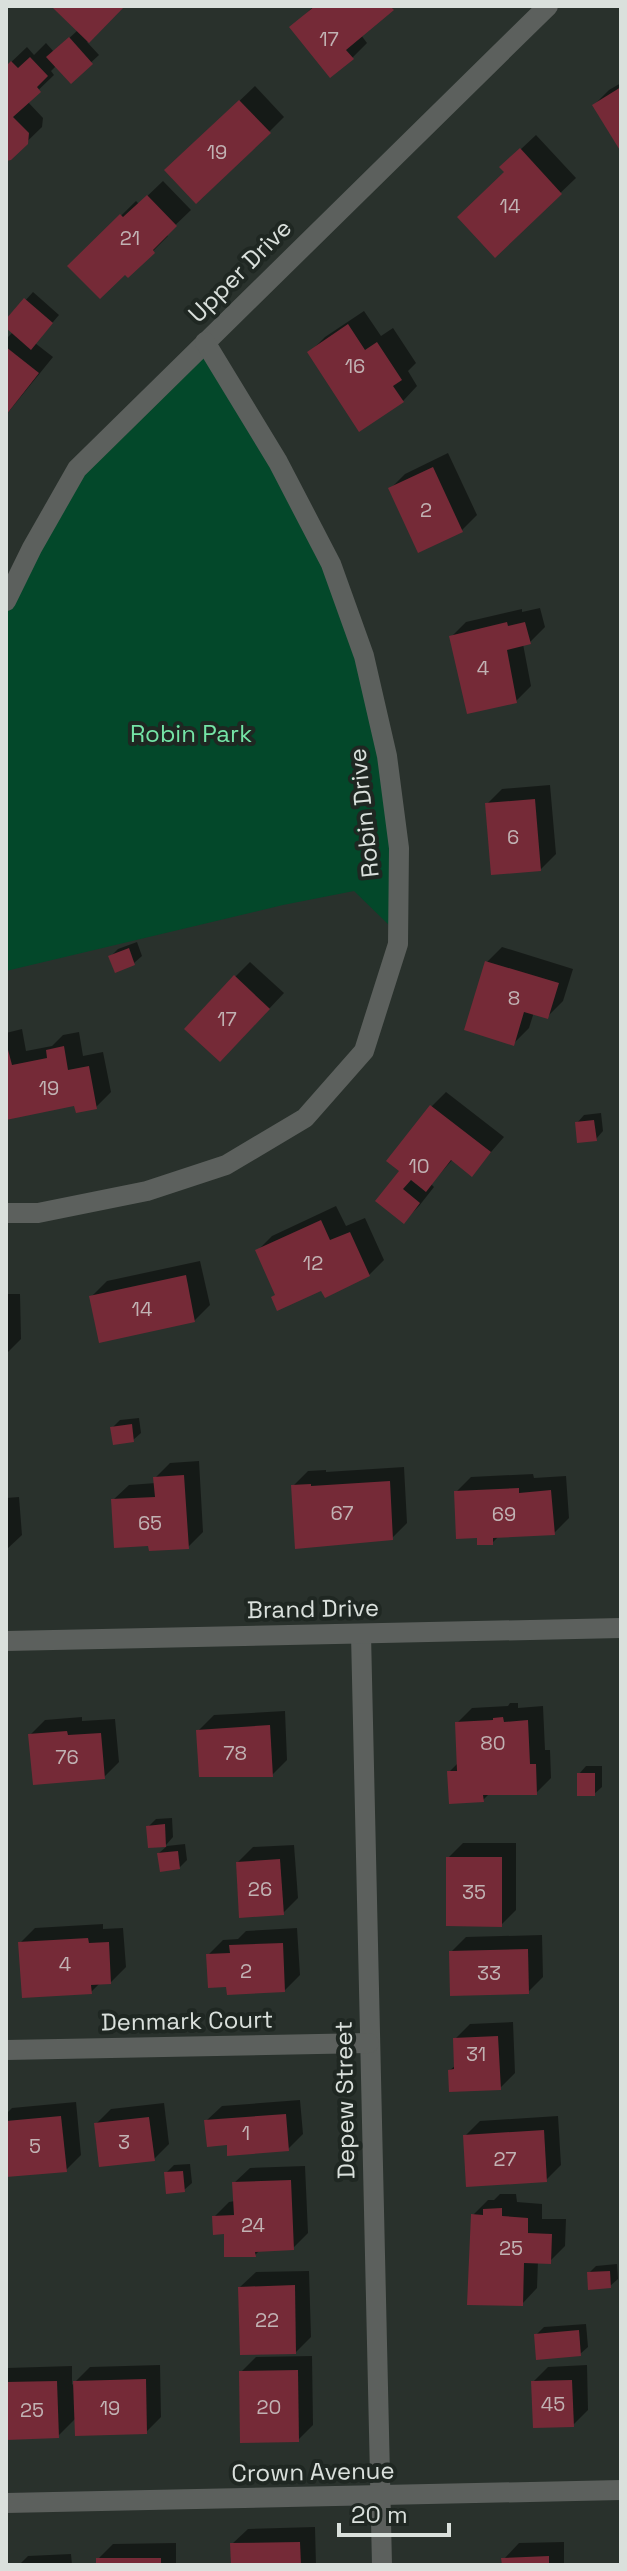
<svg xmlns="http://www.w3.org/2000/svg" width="627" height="2571" font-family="'Space Grotesk',sans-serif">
  <rect width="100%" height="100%" fill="#29312c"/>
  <polygon fill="#03482a" points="205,342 331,564 387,756 391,927 354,891 283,905 6,971 6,601 77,469"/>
  <g fill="#0007">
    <polygon points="58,6 122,6 87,42 99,55 71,81 57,65 51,71 54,75 27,101 43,118 42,127 10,158 6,159 6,67 27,47 34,55 46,43 54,52 78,30"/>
    <polygon points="314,6 395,6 361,35 367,43 352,58 292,27"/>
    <polygon points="621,83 621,148 594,105 609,90"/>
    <polygon points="255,86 284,117 269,132 182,156"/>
    <polygon points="536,135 576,178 495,255 507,172 502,167"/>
    <polygon points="163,181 191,210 166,234 168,236 153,251 125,272 70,266 136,201 139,204"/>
    <polygon points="33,292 59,315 35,343 53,357 6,415 6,339 13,332 6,326 6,322"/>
    <polygon points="364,311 381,336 393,328 416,363 408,371 417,386 403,401 310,352 325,337"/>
    <polygon points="448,453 477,515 462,530 419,550 390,489 405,474"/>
    <polygon points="540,608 545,627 530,642 523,644 531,686 516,701 451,637 466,622 522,609 522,612"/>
    <polygon points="550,785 556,854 541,869 487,804 502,789"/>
    <polygon points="137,942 142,956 134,963 111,956 118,949"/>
    <polygon points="502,947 573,969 563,1001 548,1016 534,1012 529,1028 514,1043 487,962"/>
    <polygon points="250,962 284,993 235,1045 235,977"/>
    <polygon points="22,1029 26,1051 52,1046 63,1035 79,1032 83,1056 103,1052 111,1092 96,1107 76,1104 6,1118 6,1033"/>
    <polygon points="446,1092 504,1137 472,1174 453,1159 431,1184 434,1187 419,1206 404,1221 401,1171 431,1107"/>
    <polygon points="601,1113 603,1131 596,1139 577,1123 584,1115"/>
    <polygon points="336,1206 346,1226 365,1218 384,1260 369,1275 322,1288 277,1294 257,1251 272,1236"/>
    <polygon points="200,1261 210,1305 194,1321 92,1296 107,1281"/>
    <polygon points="6,1294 20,1294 21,1339 6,1354"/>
    <polygon points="139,1418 141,1433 133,1440 112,1428 120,1420"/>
    <polygon points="199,1461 203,1532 188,1547 113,1500 129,1485 156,1483 155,1478 170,1463"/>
    <polygon points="404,1467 407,1523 392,1538 293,1486 308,1471 326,1470 326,1472"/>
    <polygon points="533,1474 534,1478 566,1476 569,1518 554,1533 499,1536 492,1543 478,1536 456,1492 471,1477"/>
    <polygon points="19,1497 22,1535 6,1550 6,1498"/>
    <polygon points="510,1703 518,1703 518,1708 543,1706 545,1750 550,1750 551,1778 536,1793 491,1792 483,1800 449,1772 459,1762 457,1723 472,1708 508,1706"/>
    <polygon points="285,1711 287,1760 272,1775 199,1730 214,1715"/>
    <polygon points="82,1717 82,1721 115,1719 119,1762 104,1777 30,1735 45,1720"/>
    <polygon points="586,1766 602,1766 602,1787 594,1794 579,1774"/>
    <polygon points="172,1818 173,1837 166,1845 148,1827 156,1819"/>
    <polygon points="463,1843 516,1843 516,1910 501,1925 448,1858"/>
    <polygon points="185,1844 187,1860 180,1867 159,1853 167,1846"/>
    <polygon points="294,1845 298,1898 283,1913 238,1862 253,1847"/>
    <polygon points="103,1924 103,1929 123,1928 126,1967 111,1982 101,1982 91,1992 20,1943 35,1928"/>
    <polygon points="297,1928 300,1975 285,1990 208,1955 223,1940 238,1939 246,1931"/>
    <polygon points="542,1935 543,1977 528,1992 451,1952 466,1937"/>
    <polygon points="513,2022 515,2073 500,2088 450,2070 456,2065 455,2039 470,2024"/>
    <polygon points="300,2100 303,2134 288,2149 229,2143 206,2121 222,2106"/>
    <polygon points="76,2102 81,2155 66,2170 6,2175 6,2114 12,2108"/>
    <polygon points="164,2103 169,2144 154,2159 96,2124 111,2109"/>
    <polygon points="558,2116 561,2165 546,2180 465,2136 480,2121"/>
    <polygon points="190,2164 192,2183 184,2190 166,2173 174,2165"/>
    <polygon points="305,2166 308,2233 293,2248 260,2250 255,2255 226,2232 214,2217 229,2202 235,2201 234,2183 250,2168"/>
    <polygon points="500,2194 516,2194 517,2202 542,2204 542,2219 566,2219 565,2246 550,2261 538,2261 537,2288 522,2304 473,2215 488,2200 494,2200"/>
    <polygon points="617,2264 618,2279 610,2286 589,2273 596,2266"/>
    <polygon points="309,2271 311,2337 296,2352 240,2287 256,2272"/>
    <polygon points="586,2324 588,2347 580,2354 536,2335 544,2327"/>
    <polygon points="312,2356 313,2425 298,2440 241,2372 256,2357"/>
    <polygon points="160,2365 161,2417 146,2432 76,2418 58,2436 6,2438 7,2368 72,2366 72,2385 90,2367"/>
    <polygon points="587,2365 588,2410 573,2425 533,2382 548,2367"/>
    <polygon points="315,2527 316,2565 233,2565 232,2544 248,2529"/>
    <polygon points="564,2542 564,2565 504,2565 504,2559 519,2543"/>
    <polygon points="176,2543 176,2565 98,2565 98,2559 113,2544"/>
    <polygon points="71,2554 72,2565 19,2565 28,2556"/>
  </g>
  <g fill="#752a37">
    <polygon points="55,6 125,6 89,43 53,8"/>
    <polygon points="315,6 390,6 394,10 346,50 354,59 330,78 289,27"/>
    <polygon points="69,37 93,64 71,84 46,57"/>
    <polygon points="30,57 48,76 37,87 41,92 13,117 29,133 28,144 11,160 6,161 6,66 11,61 18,68"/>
    <polygon points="621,87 621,152 592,105"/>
    <polygon points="239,100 271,133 196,204 164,170"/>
    <polygon points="520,148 562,194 495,258 457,217 504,172 499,167"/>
    <polygon points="147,195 177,226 153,250 155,253 128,278 125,275 100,299 67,266 120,214 123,217"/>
    <polygon points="24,298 53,323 31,350 6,328 6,319"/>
    <polygon points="348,324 365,350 377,342 402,380 393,386 404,402 359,432 307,352"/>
    <polygon points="6,347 39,373 6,415"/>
    <polygon points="433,467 463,532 418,553 388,488"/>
    <polygon points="507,622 508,626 525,622 531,644 507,650 517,703 467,714 449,636"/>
    <polygon points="535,799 541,871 491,875 485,803"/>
    <polygon points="129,948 135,965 115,973 108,956"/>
    <polygon points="485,961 559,983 548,1019 524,1012 514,1046 464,1030"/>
    <polygon points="234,975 270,1009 220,1062 184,1029"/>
    <polygon points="6,1042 12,1065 47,1058 46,1050 64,1046 68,1070 89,1066 97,1109 76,1113 74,1106 6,1120"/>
    <polygon points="430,1105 491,1152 472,1177 451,1160 426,1192 411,1180 403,1189 420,1203 404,1224 375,1201 399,1171 386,1161"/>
    <polygon points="594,1120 597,1141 577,1143 575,1122"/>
    <polygon points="321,1220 330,1240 350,1232 370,1276 325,1298 321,1291 277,1311 271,1297 275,1295 255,1250"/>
    <polygon points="186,1275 195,1322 99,1343 89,1296"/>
    <polygon points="132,1424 134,1442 113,1445 110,1427"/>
    <polygon points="184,1475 189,1549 149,1551 148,1546 114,1548 111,1499 155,1497 153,1477"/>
    <polygon points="390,1481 393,1540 295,1549 291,1485 311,1484 311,1486"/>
    <polygon points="519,1488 519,1493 551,1490 555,1535 493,1538 493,1545 477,1545 477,1538 456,1539 454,1491"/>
    <polygon points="503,1717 504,1722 528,1720 530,1764 536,1764 537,1795 483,1795 484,1802 449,1804 447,1771 457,1771 455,1722 493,1720 493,1718"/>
    <polygon points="270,1725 273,1777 199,1777 196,1730"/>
    <polygon points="67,1731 68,1735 101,1733 105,1779 33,1785 28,1734"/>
    <rect x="577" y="1773" width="18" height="23"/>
    <polygon points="165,1824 166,1847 148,1848 146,1826"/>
    <polygon points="178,1851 180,1869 160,1872 157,1853"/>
    <polygon points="446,1857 502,1857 502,1927 446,1926"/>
    <polygon points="280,1859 284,1915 239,1918 236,1862"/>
    <polygon points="88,1938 89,1943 109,1942 111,1984 91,1985 92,1994 22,1998 18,1942"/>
    <polygon points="283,1943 285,1992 227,1995 226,1987 208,1988 206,1954 230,1953 229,1945"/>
    <polygon points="528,1949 529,1994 450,1996 449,1951"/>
    <polygon points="498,2036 501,2090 449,2092 448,2070 454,2069 453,2038"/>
    <polygon points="286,2114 289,2151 227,2156 227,2145 207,2147 204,2120"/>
    <polygon points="61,2116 67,2172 6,2177 6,2121"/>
    <polygon points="149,2117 155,2161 99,2167 94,2123"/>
    <polygon points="544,2130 547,2182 466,2187 463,2135"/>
    <polygon points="183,2171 185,2192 166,2194 164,2172"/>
    <polygon points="291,2180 294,2250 255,2252 256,2257 224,2257 224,2234 213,2235 212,2216 234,2215 232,2182"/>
    <polygon points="502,2208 502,2216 528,2218 528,2233 552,2234 551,2264 524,2263 523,2306 467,2305 471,2214 483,2215 483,2209"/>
    <polygon points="610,2271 611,2288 588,2290 587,2272"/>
    <polygon points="295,2285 296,2354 240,2355 238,2287"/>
    <polygon points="579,2330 581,2356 536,2360 534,2334"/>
    <polygon points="298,2370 299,2442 240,2443 239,2371"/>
    <polygon points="146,2379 147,2434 75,2436 73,2381"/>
    <polygon points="572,2380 574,2427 533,2428 531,2381"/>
    <polygon points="57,2381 59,2438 6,2440 6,2382"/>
    <polygon points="300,2542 301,2565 231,2565 230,2543"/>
    <polygon points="549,2556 549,2565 502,2565 501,2558"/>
    <rect x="96" y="2558" width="65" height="7"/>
  </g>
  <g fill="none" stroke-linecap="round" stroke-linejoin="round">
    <g stroke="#5c605d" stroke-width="20">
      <polyline points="6,601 32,548 77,469 548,6"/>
      <polyline points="6,1213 38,1213 147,1191 226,1165 305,1118 364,1051 398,944 399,848 387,756 364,656 331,564 278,462 205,342"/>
      <polyline points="361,1634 382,2565"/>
      <polyline points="6,1641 621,1628"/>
      <polyline points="6,2050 369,2043"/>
      <polyline points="6,2503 621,2490"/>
    </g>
  </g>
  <g text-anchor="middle" stroke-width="8" stroke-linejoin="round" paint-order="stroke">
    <g font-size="20" fill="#c1b2b3">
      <text x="329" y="46">17</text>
      <text x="217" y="159">19</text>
      <text x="510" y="213">14</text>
      <text x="130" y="245">21</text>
      <text x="355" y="373">16</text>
      <text x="426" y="517">2</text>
      <text x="483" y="675">4</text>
      <text x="513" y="844">6</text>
      <text x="514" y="1005">8</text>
      <text x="227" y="1026">17</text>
      <text x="49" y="1095">19</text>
      <text x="419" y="1173">10</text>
      <text x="313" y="1270">12</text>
      <text x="142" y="1316">14</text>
      <text x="342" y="1520">67</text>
      <text x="504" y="1521">69</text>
      <text x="150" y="1530">65</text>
      <text x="493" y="1750">80</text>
      <text x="235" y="1760">78</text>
      <text x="67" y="1764">76</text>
      <text x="260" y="1896">26</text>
      <text x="474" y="1899">35</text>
      <text x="65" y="1971">4</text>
      <text x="246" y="1978">2</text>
      <text x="489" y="1980">33</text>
      <text x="476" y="2061">31</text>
      <text x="246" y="2140">1</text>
      <text x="124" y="2149">3</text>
      <text x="35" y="2153">5</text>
      <text x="505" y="2166">27</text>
      <text x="253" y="2232">24</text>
      <text x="511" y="2255">25</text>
      <text x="267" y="2327">22</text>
      <text x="553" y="2411">45</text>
      <text x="269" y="2414">20</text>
      <text x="110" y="2415">19</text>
      <text x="32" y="2417">25</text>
    </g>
    <g font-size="24" fill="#dae0dc" stroke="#1f2722">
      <text transform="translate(240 271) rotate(-45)" y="8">Upper Drive</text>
      <text transform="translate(364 813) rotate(-96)" y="8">Robin Drive</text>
      <text transform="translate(313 1609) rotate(-1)" y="8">Brand Drive</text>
      <text transform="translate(187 2021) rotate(-1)" y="8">Denmark Court</text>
      <text transform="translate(345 2100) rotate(-91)" y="8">Depew Street</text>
      <text transform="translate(313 2472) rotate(-1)" y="8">Crown Avenue</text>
    </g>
    <g font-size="24" fill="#74e4a6" stroke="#1f2722">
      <text x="191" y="742">Robin Park</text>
    </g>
  </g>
  <rect width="627" height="2571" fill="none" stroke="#dae0dc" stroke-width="16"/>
  <path d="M339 2523v12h110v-12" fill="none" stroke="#dae0dc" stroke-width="4"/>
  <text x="351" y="2523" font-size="24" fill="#dae0dc" stroke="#1f2722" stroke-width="6" paint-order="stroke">20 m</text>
</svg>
